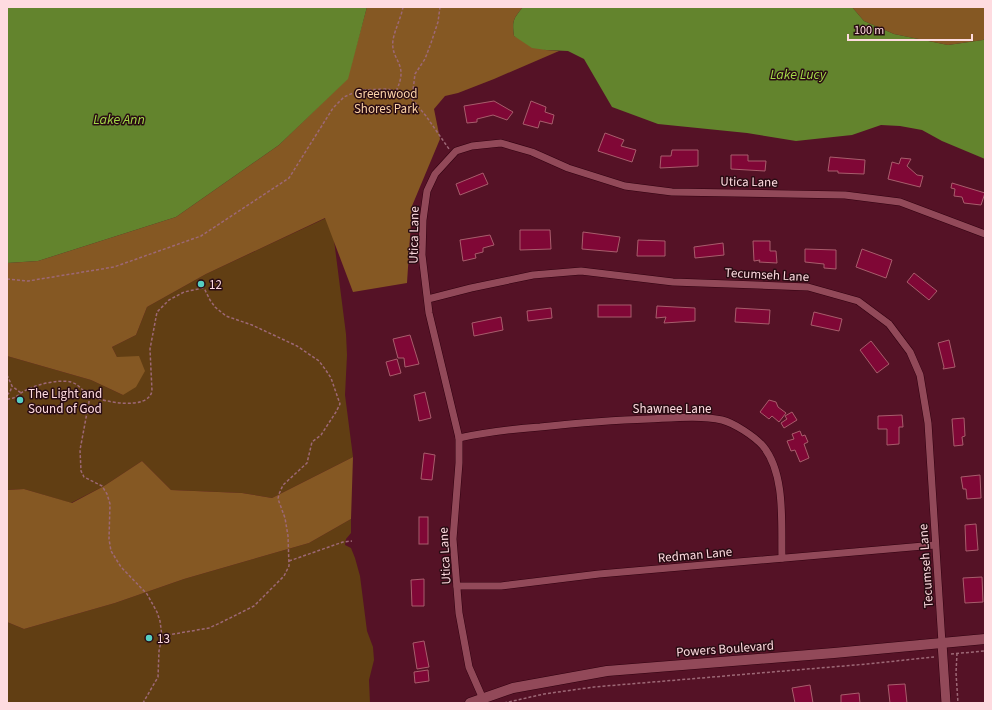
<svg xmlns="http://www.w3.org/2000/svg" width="992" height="710" font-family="'Source Sans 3',sans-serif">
  <rect width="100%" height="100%" fill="#551226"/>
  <g fill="#613e13">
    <polygon points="326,218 334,240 346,334 347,355 345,395 353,457 272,498 242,493 171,490 142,461 104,486 71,503 24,489 7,490 7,356 91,380 123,395 117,357 112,347 136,335 147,307 206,274"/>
    <polygon points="351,519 351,533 346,539 345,545 351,548 355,558 360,576 367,631 373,647 374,660 369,680 370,703 7,703 7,622 24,629 115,603 184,579 309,543"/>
  </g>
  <g fill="#855823">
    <path d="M367,7h156c-10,12 -11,14 -9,29l32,14 13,1 -65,28 -36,14 -13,3 -11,13 6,30 -28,67 -5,77 -54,9 -28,-74 -119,56 -59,33 -11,28 -24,12 5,10 22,-1 6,15 -9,16 -13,8 -32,-15 -84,-24v-93l31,-2 138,-44 103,-72 68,-66z"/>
    <polygon points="852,7 985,7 985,38 983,40 948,45 894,34 864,21"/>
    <polygon points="353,457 351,519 309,543 184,579 115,603 24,629 7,622 7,490 24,489 72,503 104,486 142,461 171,490 242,493 272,498"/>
  </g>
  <g fill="#63842d">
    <polygon points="7,7 367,7 348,79 279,145 176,217 38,261 7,263"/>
    <path d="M523,7h329l12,14 30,13 54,11 35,-5 2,-2v121l-43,-18 -20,-11 -22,-4 -19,-1 -29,10 -56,6 -49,-8 -89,-9 -46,-17 -28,-48 -16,-8 -22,-1 -14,-2 -18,-12c-2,-15 -1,-17 9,-29z"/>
  </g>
  <g fill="#800736" stroke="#a85d6c">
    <polygon points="494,101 513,112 507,120 493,115 477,119 477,122 467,123 464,106"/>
    <polygon points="531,101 546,107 545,112 554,115 552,124 540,121 538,128 523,124"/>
    <polygon points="605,133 624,140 621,146 636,150 632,162 598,151"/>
    <polygon points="672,150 698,150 698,166 660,168 661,156 671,156"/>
    <polygon points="731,155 748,155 748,161 766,161 765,171 731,169"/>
    <polygon points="830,157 865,160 864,174 838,173 838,171 828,171"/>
    <polygon points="901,158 911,159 907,166 917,175 923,176 920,187 888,179 892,162 899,164"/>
    <polygon points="483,173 488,184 460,195 456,184"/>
    <polygon points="952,183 985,193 981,205 964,203 962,197 954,196 955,189 951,188"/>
    <polygon points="520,230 550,230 551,249 520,250"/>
    <polygon points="583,232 620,237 617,252 582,249"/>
    <polygon points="490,235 494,245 483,248 483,252 475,254 476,258 463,261 460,240"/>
    <polygon points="638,240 665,241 665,256 637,256"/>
    <polygon points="753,241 770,241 770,251 776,251 777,263 759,262 760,260 754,261"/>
    <polygon points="723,243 724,255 695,258 694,247"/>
    <polygon points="805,249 836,250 836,269 824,268 824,264 805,262"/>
    <polygon points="862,249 892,260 886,278 856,267"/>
    <polygon points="914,273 937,291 929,300 907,282"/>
    <rect x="598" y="305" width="33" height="12"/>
    <polygon points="657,306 695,308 695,321 664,323 666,317 656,318"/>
    <polygon points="551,308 552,318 528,321 527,311"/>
    <polygon points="736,308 770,310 769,324 735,322"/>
    <polygon points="814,312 842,319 839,331 811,325"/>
    <polygon points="501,317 503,330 474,336 472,323"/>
    <polygon points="410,335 419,364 405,367 404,358 398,358 393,339"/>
    <polygon points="949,340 955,367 943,369 944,367 938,343"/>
    <polygon points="871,341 889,364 877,373 860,350"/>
    <polygon points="397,359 401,373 390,376 386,362"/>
    <polygon points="425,392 431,418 419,421 414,395"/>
    <polygon points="769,400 776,402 778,407 786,413 779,422 772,416 769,419 760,412"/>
    <polygon points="792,412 797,420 784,428 781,423 787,419 785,416"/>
    <polygon points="902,415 903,427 899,427 899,444 887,445 887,429 878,429 878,416"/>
    <polygon points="964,418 965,436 962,437 963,445 954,446 952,419"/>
    <polygon points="800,431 802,436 805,435 808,442 804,444 809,458 800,462 795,450 791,451 787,441 794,439 792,434"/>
    <polygon points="424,453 435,455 432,480 421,479"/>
    <polygon points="980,475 981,498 967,499 966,489 963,489 961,477"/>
    <rect x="419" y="517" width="9" height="27"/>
    <polygon points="976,524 978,550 966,551 965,525"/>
    <polygon points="982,577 983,602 965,603 963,578"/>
    <polygon points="424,579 424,606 412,606 411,580"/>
    <polygon points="424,641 429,667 417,669 413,643"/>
    <polygon points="428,670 429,681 415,683 414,672"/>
    <polygon points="905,684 907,703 890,703 888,685"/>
    <polygon points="810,685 813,703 795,703 792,688"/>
    <polygon points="859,693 860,703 841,703 841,695"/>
  </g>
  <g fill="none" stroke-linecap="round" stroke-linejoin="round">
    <g stroke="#310110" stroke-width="8">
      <g id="minor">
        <polyline points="428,299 471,288 533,275 581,271 673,282 808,287 858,301 889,324 910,352 920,375 928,423 942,643"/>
        <path d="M459,438c27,-6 54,-9 81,-11 37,-4 73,-7 109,-8 23,-1 51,-4 73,1 12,3 32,16 41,26 23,28 18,78 19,112"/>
        <polyline points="457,586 501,586 599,574 935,545"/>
        <polyline points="483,699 469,667 459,613 453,539 459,463 459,438 429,313 422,255 423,220 427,191 435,174 456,151 472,146 501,143 532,152 568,168 625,186 672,192 845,195 900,202 985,234"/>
      </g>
    </g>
    <g stroke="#310110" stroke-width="10">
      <polyline id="tertiary" points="942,643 946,703"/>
    </g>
    <g stroke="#310110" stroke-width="11">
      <polyline id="secondary" points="470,703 513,688 607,671 834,653 985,639"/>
    </g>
    <g stroke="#9d6876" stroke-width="1.5" stroke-dasharray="3 2" stroke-linecap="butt">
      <path d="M396,91c14,-28 -6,-30 -3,-51 2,-11 8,-22 10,-33"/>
      <polyline points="412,99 415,74 425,59 431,43 438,22 440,7"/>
      <polyline points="7,279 28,281 114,267 201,236 289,178 333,108 344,97 360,90 388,89 406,95 412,99 426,116 449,149"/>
      <polyline points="7,375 12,386 21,393"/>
      <polyline points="7,395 10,392 12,386"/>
      <polyline points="89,396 89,402 80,450 81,471 84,477 102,486 107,494 110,504 109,539 111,551 121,567 147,594 157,612 160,621 162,636 159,651 158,677 143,703"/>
      <path d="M7,399c6,0 9,-2 14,-6 12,-8 36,-14 50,-11 10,3 12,11 20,14 13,6 57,15 61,-5l-2,-42 7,-37 12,-12 15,-8 19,-4 2,2 5,10 5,7 11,9 26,9 45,21 22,15 6,8 6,9 9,26 -4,8 -15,23 -9,7 -5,21 -24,22 -4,9 -1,5 7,19 3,18 1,30 -5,10 -30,30 -34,17 -11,5 -47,8"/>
      <polyline points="289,561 343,542 352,541"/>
      <polyline points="957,653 956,673 958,703"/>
      <polyline points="951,654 985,651"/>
      <polyline points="504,703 544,694 594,687 867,664 934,657"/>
    </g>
    <use href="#minor" stroke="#924959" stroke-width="7"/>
    <use href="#tertiary" stroke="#924959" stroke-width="9"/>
    <use href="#secondary" stroke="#924959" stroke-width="10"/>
  </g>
  <g fill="#56cec3" stroke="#290c13" stroke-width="1.5">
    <circle cx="201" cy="284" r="4"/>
    <circle cx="20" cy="400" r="4"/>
    <circle cx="149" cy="638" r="4"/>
  </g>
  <g text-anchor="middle" stroke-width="3" stroke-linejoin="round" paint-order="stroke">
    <g font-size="13" fill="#fcd3a8" stroke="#290c13">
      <text x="386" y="98">Greenwood<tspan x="386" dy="15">Shores Park</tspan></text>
    </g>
    <g font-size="13" fill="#fedbe0" stroke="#290c13">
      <text transform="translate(749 181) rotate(1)" y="5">Utica Lane</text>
      <text transform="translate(413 235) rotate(-89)" y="5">Utica Lane</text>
      <text transform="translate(767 274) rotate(3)" y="5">Tecumseh Lane</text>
      <text x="672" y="413">Shawnee Lane</text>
      <text transform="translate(695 554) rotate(-5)" y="5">Redman Lane</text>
      <text transform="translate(444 556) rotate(-93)" y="5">Utica Lane</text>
      <text transform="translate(925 566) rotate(-94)" y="5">Tecumseh Lane</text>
      <text transform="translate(725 648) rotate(-4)" y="5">Powers Boulevard</text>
    </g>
    <g font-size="13" fill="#fedbe0" stroke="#290c13" text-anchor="start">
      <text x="209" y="289">12</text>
      <text x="28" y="398">The Light and<tspan x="28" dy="15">Sound of God</tspan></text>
      <text x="157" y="643">13</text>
    </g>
    <g font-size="14" font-style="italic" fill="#a4d948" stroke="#290c13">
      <text x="798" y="79">Lake Lucy</text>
      <text x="119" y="124">Lake Ann</text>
    </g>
  </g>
  <rect width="992" height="710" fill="none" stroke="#fedbe0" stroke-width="16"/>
  <path d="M848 34v6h124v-6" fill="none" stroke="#fedbe0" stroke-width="2"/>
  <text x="854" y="34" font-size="12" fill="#fedbe0" stroke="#290c13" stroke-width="3" paint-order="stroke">100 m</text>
</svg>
